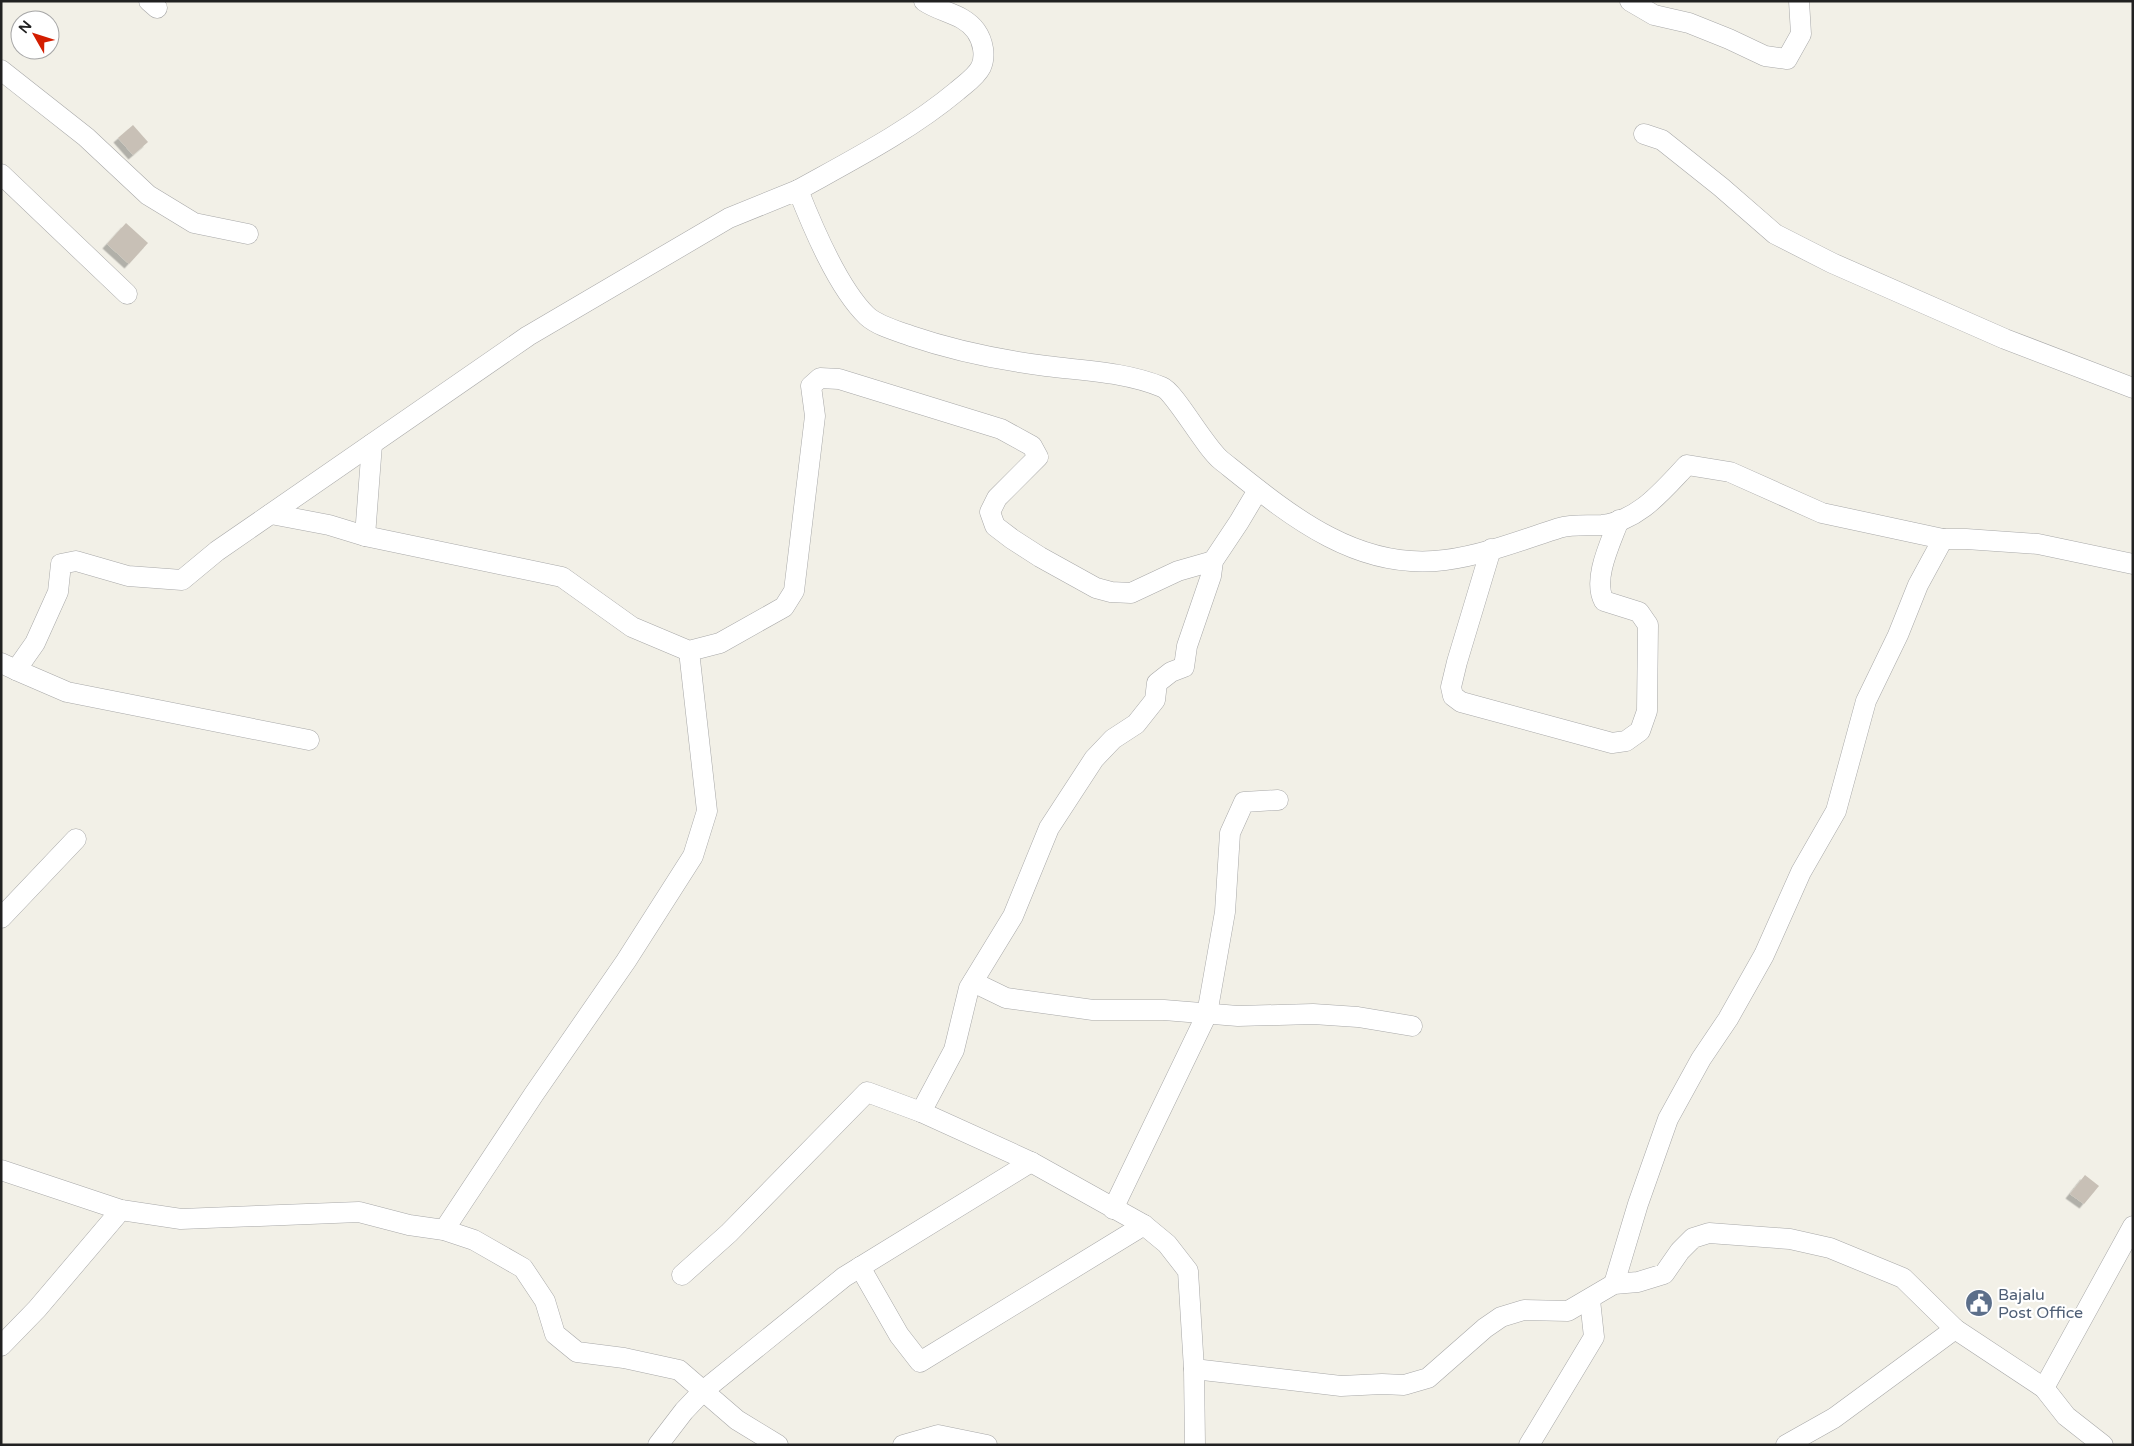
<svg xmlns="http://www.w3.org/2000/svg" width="2134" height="1446" font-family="'Varela Round',sans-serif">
  <defs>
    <filter id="shadow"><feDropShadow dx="-4.5" dy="4.5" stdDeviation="0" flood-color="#0004"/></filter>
  </defs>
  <rect width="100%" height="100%" fill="#f2f0e7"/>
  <g fill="#c8c0b6" filter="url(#shadow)">
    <polygon points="133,125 148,142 133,155 118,138"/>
    <polygon points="126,223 148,243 129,264 107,244"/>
    <polygon points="2085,1175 2099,1186 2084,1204 2070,1194"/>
  </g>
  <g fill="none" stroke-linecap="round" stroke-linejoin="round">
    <g stroke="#a8a8a8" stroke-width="21">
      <g id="street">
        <polyline points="149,1 157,8"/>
        <polyline points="1630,1 1654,15 1689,23 1729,39 1765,56 1787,59 1801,34 1799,1"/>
        <polyline points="1,70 86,137 148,195 194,223 248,234"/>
        <polyline points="1644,134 1662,140 1721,187 1775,234 1832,263 2005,339 2133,388"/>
        <polyline points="1,174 127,294"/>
        <path d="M798,190c54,-30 111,-59 159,-99 8,-7 19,-14 24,-24 5,-11 2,-26 -5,-36 -13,-18 -35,-18 -52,-30"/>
        <polyline points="271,514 329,525 365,536 562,577 632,627 689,651 720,643 784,607 794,591 815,416 811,386 820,378 839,379 1001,429 1032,446 1038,457 997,498 990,512 995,526 1012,539 1040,557 1096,588 1111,592 1131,593 1178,571 1213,561"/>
        <polyline points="365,536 372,444"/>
        <path d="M1491,549l-34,113 -6,25 2,9 8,6 151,41 14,-2 14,-10 7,-20 1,-86 -9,-13 -35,-11c-12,-22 7,-59 15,-81"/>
        <path d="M1,663l15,7 19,-27 23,-51 3,-28 15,-3 52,15 54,4 35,-29 311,-215 201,-118 69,-28c15,38 40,98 69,126 11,10 30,15 44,20 44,15 89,24 135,30 40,5 79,6 116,21 13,5 43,61 60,74 65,52 134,111 223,99 39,-5 77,-20 114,-32 14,-4 28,-2 43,-3 37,-4 61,-35 85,-60l43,7 92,41 121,26h23l72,5 95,20"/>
        <polyline points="16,670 67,692 309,740"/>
        <polyline points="1,918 76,839"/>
        <polyline points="973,982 1006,998 1093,1010 1164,1010 1238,1016 1313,1014 1358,1017 1412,1026"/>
        <polyline points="921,1112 954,1050 969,988 1013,916 1049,828 1094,759 1113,739 1136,724 1155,700 1157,683 1171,672 1184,667 1187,646 1211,576 1213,561 1239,522 1258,490"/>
        <polyline points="1,1170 121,1210 181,1219 359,1212 409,1225 444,1230 474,1240 523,1268 545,1301 555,1334 577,1352 624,1358 679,1370 737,1420 778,1445"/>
        <polyline points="1113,1209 1207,1014 1225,912 1230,833 1244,802 1278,800"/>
        <polyline points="444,1230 534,1094 626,961 693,856 707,811 689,651"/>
        <polyline points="860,1267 899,1335 920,1362 1144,1225"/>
        <polyline points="682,1275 729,1233 867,1092 921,1112 1031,1162 1144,1225 1167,1244 1188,1271 1194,1369 1195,1445"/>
        <polyline points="1614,1284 1638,1204 1668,1119 1701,1059 1728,1019 1764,955 1801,872 1836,811 1866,701 1898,635 1918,585 1943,539"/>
        <polyline points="1,1346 37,1309 121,1210"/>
        <polyline points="1194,1369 1341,1386 1382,1384 1404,1385 1428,1378 1485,1328 1501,1317 1524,1310 1568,1311 1614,1284 1638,1282 1664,1274 1680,1251 1693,1238 1709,1233 1790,1239 1830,1248 1903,1278 1955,1329 2044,1388 2066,1416 2103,1445"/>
        <polyline points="2044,1388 2133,1226"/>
        <polyline points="658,1445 684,1411 703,1391 844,1277 1031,1162"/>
        <polyline points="903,1445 938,1435 987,1445"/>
        <polyline points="1529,1445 1594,1337 1590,1300"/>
        <polyline points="1786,1445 1834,1418 1955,1329"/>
      </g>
    </g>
    <use href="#street" stroke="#fff" stroke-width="20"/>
  </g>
  <defs>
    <g id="civic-disc" transform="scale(1.4375)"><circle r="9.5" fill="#5c6f8a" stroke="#fff"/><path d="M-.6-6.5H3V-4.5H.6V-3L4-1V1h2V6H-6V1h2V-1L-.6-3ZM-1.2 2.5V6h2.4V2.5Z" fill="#fff"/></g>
  </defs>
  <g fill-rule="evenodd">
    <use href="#civic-disc" x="1979" y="1303"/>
  </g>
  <g text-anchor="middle" stroke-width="4.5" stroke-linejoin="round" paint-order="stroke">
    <g font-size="16" fill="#4e5e75" stroke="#fff" text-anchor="start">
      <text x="1998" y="1300">Bajalu<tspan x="1998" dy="18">Post Office</tspan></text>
    </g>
  </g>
  <rect width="2134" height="1446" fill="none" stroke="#212121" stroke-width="5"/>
  <g transform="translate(35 35) rotate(309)"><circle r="24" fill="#ffffff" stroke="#a6a6a6"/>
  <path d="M0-4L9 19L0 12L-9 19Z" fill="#d31d00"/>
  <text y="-8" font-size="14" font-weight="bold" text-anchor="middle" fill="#212121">N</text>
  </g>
</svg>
